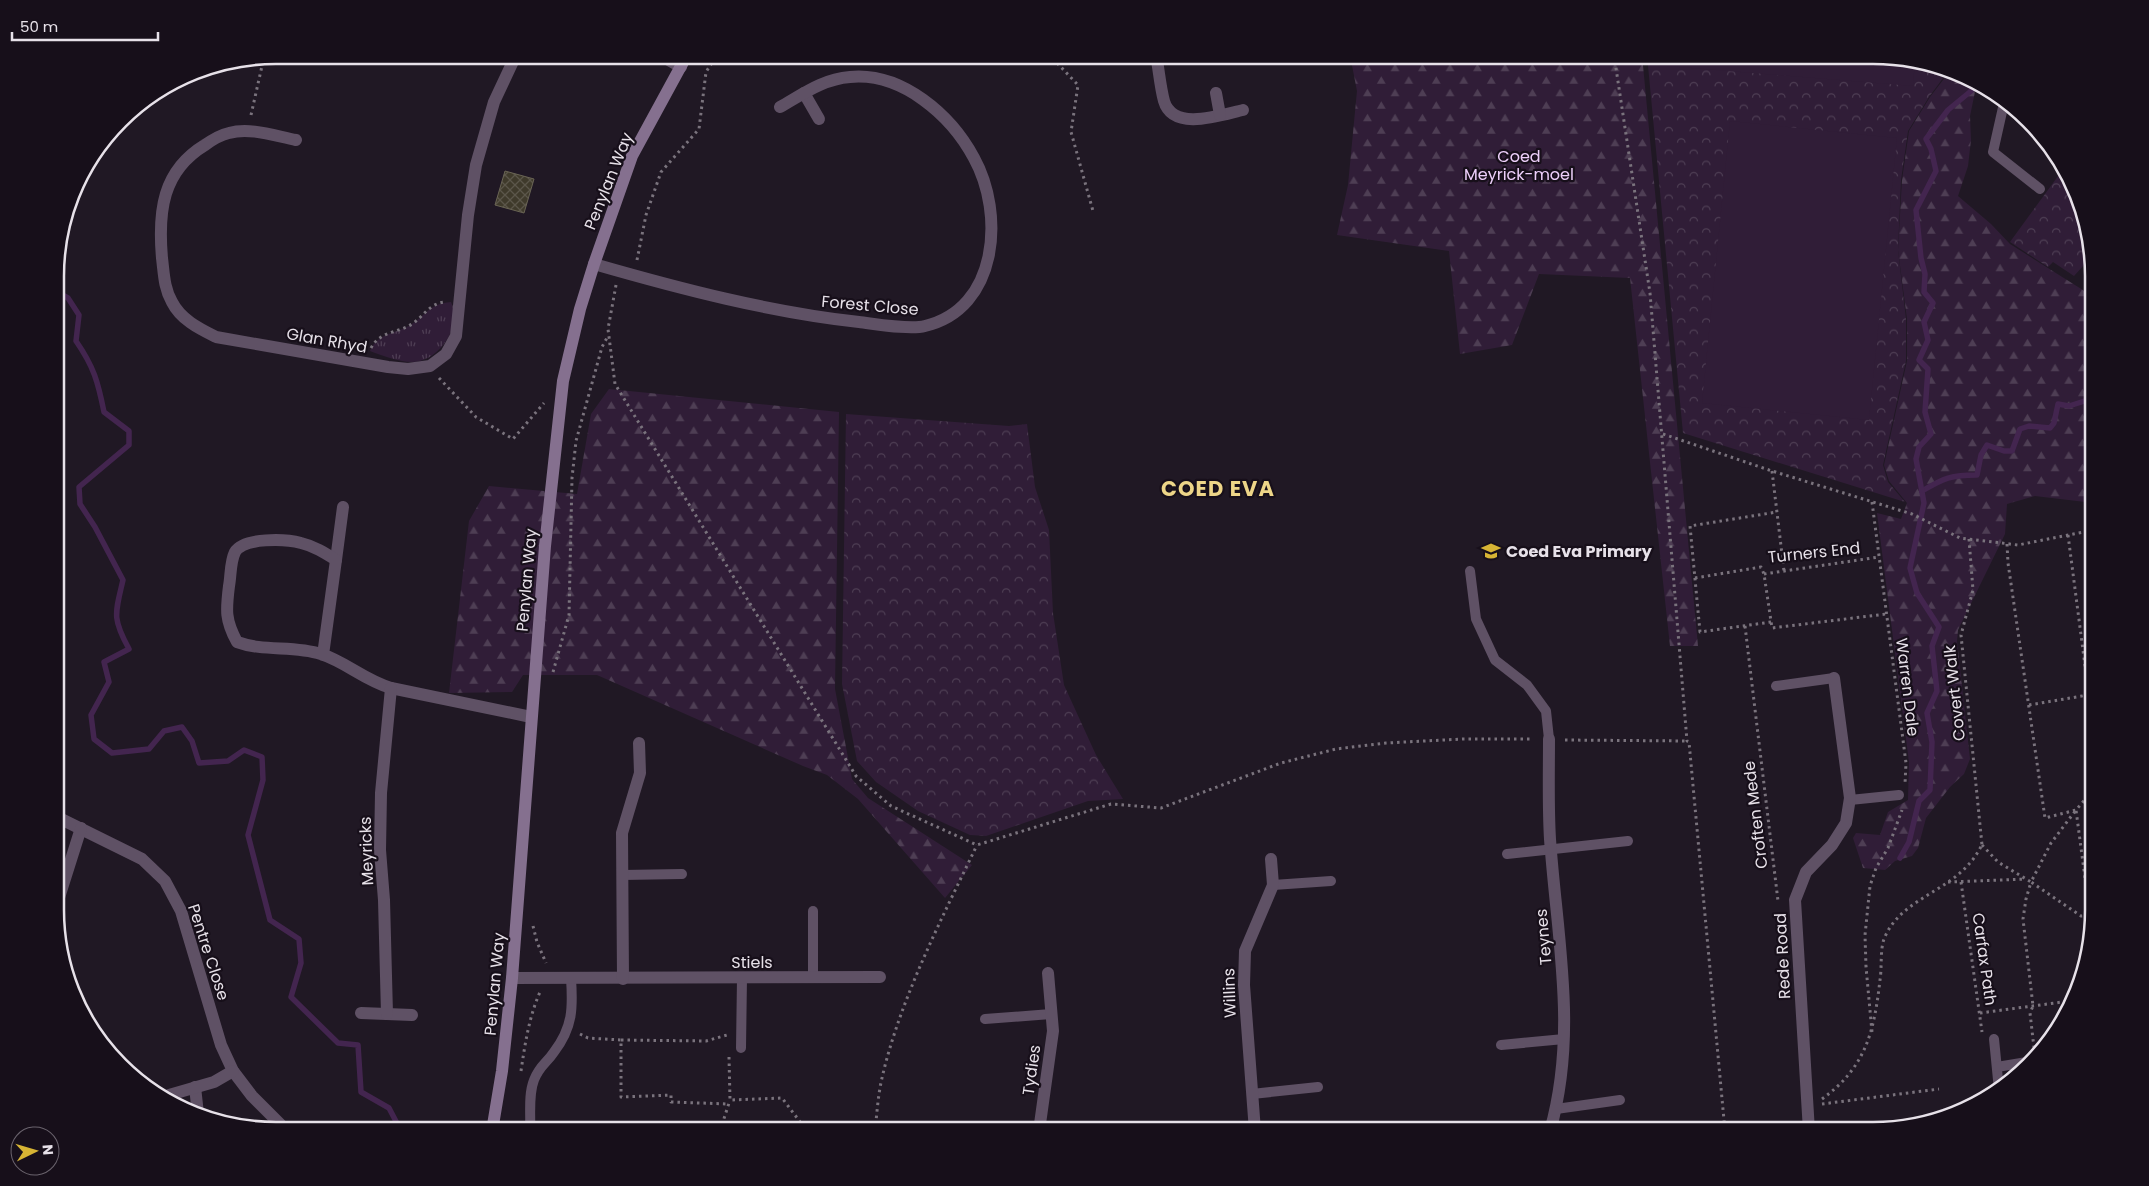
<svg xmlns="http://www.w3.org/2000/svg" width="2149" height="1186" font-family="Poppins,sans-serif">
  <defs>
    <pattern id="grass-tufts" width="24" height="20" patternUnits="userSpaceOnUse" patternTransform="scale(1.25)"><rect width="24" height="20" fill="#301d37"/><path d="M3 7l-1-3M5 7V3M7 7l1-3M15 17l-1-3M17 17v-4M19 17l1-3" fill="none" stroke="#4e3e54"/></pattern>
    <pattern id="forest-firs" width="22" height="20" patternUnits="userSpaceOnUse" patternTransform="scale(1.25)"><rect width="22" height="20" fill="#301d37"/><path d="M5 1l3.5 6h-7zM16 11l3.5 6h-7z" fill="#4e3e54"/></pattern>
    <pattern id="park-crowns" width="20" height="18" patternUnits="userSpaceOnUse" patternTransform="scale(1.25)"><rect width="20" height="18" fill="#301d37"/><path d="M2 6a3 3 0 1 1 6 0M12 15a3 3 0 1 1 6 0" fill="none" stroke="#4e3e54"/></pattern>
    <pattern id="building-cross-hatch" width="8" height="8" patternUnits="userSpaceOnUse" patternTransform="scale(1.25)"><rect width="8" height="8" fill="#3f3a2b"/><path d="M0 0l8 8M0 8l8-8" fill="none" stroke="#5b564a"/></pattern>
  </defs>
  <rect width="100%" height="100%" fill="#201824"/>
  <path fill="url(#grass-tufts)" d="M451,302c11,22 -8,53 -31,59 -15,4 -36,-5 -50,-10 8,-19 27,-17 42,-27 16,-11 17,-20 39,-22z"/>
  <g fill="url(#forest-firs)">
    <polygon points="1350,55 1642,55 1698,646 1670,646 1630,278 1539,274 1512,345 1460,354 1449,251 1337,235 1348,185 1357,91"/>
    <polygon points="1950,71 1977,82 1970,116 1971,140 1968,166 1958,196 1991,224 2010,244 2094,297 2094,451 2091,464 2094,465 2094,503 2035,496 2007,504 2005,534 1958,630 1957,641 1970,759 1964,774 1950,787 1926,818 1918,848 1912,856 1895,861 1885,870 1863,868 1853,838 1856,833 1880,835 1888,812 1908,800 1909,762 1877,513 1901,519 1907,503 1889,481 1884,465 1907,361 1907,319 1898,250 1902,180 1909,131 1930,97"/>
    <polygon points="609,389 839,412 835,689 852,779 868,798 972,865 945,898 858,799 827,775 803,766 597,675 523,675 512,692 449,693 469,521 489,486 577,494 591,414"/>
  </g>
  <g fill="url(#park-crowns)">
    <polygon points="1647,55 1874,55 1931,63 1949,70 1929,97 1908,131 1901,180 1898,250 1906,319 1906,361 1883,465 1888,482 1905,502 1683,433"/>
    <polygon points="2064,168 2082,205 2092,256 2074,276 2053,262 2048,267 2010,242"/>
    <polygon points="846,414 1009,426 1027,424 1035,487 1049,530 1053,613 1064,685 1096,755 1123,799 1088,801 986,836 970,835 918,811 876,782 857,761 842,684"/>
  </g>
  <g fill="#301d37">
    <polygon points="1656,55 1874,55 1915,60 1913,86 1655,65"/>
    <polygon points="1730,121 1897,138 1869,420 1702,403"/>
  </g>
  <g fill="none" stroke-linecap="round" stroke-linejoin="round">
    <g stroke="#43254f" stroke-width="5.5">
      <path d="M57,292l11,6 11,17 -3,26c18,26 22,41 28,71l25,19v14l-50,42 1,17 15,23 28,53c-8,34 -11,38 6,69l-25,13 5,20 -18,33 3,24 18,14 37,-4 15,-18 18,-4 10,14 7,22 29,-2 16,-11 18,7 1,23 -15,55 22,85 29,19 2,24 -10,34 47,46 20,2 3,47 28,16 12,23"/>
      <path d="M1922,491c22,-13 29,-16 55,-16l4,-20 6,-10 17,6h8l8,-22 9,-3 21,2 4,-5 4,-19 11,2 25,-8"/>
      <polyline points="1900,858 1909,842 1919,801 1930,790 1932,742 1927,713 1937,691 1932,646 1939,627 1917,593 1910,568 1924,503 1916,459 1919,447 1931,434 1925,412 1928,369 1919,360 1928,340 1924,322 1933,303 1924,292 1925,274 1921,258 1916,210 1936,171 1931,149 1926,139 1948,110 1971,91 1974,80"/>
    </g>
  </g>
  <polygon fill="url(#building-cross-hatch)" stroke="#696454" points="505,171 534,179 524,213 495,205"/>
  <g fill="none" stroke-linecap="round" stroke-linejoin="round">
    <g stroke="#7a737d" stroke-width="3" stroke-dasharray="2.5 4" stroke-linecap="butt">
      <polyline points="1047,55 1058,64 1078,85 1071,132 1093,211"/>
      <polyline points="1614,55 1650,293 1687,741 1689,742 1725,1131"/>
      <polyline points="251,115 264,57"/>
      <polyline points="637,260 646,215 661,172 699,129 706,72 717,55"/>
      <polyline points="616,285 608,329 615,384 856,776 891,806 977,845 1111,804 1161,808 1281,763 1336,749 1386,743 1463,739 1533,739"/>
      <path d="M371,348c9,-17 27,-15 41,-24 11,-7 17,-20 32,-22"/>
      <polyline points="439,378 476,417 513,439 544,403"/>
      <polyline points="1663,434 1772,471 1912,514 1960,538 2018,545 2094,530"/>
      <polyline points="1772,471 1784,571"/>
      <polyline points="1872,502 1906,763 1905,784"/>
      <polyline points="2068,535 2094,735"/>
      <polyline points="1969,539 1973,590 1961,635 1982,845"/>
      <polyline points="2007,544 2008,563 2045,818 2076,810"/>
      <polyline points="1764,574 1879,557"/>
      <polyline points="1695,578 1761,567 1764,574 1772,628 1886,614"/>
      <polyline points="1771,622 1700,632 1690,526 1777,512"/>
      <polyline points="1745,626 1778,901"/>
      <polyline points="553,672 569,615 572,478 576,441 602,347 608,336"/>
      <polyline points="2029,705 2088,695"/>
      <polyline points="1565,740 1687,741"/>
      <polyline points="2086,798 2094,804"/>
      <polyline points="1982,845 1998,862 2031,882 2051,843 2076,810"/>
      <polyline points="1948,882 2026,879"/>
      <polyline points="1961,882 1982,1032"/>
      <polyline points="533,926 537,942 546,963"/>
      <polyline points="2084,955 2090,916 2076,810 2094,789"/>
      <polyline points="1980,1013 2070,1001"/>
      <polyline points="1872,1032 1866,967 1865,935 1870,886 1876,868 1888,848 1902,810"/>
      <polyline points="580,1034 588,1038 621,1040 621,1097 671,1095 671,1102 729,1104"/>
      <polyline points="621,1040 706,1041 727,1035"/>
      <polyline points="2034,1048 2030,1013 2033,1006 2023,919 2026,899 2031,882 2081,916 2094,915"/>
      <polyline points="729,1057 730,1100 782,1098 807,1131"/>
      <path d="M521,1071c4,-27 8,-54 19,-79"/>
      <path d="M1822,1099c44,-32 52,-67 58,-119 2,-12 0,-30 4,-41 15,-38 60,-46 85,-75 5,-5 9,-12 13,-19"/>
      <polyline points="1822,1104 1939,1089"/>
      <polyline points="512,1131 514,1119"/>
      <polyline points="720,1131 729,1103"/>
      <path d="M875,1131c2,-18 3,-36 7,-53 18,-79 60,-160 95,-233"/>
    </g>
    <g stroke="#5f5165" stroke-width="10">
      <polyline points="2004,103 1993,152 2040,189"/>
      <polyline points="1470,571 1476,619 1495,660 1527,685 1546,711 1549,739"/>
      <polyline points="1776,686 1834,678"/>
      <polyline points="1850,800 1899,795"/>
      <polyline points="1507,854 1628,841"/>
      <polyline points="622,875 682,874"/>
      <polyline points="1273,885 1331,881"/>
      <polyline points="813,911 813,978"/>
      <polyline points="985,1019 1051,1014"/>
      <polyline points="1994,1039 1999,1090"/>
      <polyline points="1501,1045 1564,1039"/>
      <polyline points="741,1048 742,978"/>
      <polyline points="1997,1067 2033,1061"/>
      <polyline points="1252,1094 1318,1087"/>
      <polyline points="1556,1109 1620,1100"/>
      <path d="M530,1131c1,-16 -2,-36 4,-51 6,-15 12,-16 20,-28 19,-25 19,-44 17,-74"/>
    </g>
    <g stroke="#5f5165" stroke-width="12">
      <polyline points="660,55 681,67"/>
      <path d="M1156,55c3,15 4,31 8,46 9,31 57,14 79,9"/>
      <polyline points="804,93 819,119"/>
      <polyline points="1216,93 1220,115"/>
      <path d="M296,140c-21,-4 -46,-13 -67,-7 -9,2 -17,7 -24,12 -43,26 -47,67 -43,113 2,16 2,30 10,44 9,18 28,27 44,35l172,30 20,2 22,-3 16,-12 10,-18 12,-121 8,-50 18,-63 22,-47"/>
      <path d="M594,264c87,25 175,48 265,58 17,2 51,8 66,4 73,-17 80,-112 49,-168 -23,-43 -72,-86 -124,-81 -27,2 -47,17 -70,30"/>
      <polyline points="336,560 343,507"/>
      <path d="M323,655l13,-95c-11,-7 -22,-14 -35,-17 -15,-4 -57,-6 -66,9 -5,10 -4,24 -6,34 -3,24 -4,34 8,56 27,10 57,3 84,12 25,8 43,26 70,34l140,29"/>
      <path d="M1549,739c0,33 -1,67 1,100 7,100 28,193 0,292"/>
      <polyline points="57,817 142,859 165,881 181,911 221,1045 233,1071 252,1096 287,1131"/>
      <polyline points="57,904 81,828"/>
      <polyline points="512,978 880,977"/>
      <polyline points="623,979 622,833 640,773 639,743"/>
      <polyline points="361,1013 412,1015"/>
      <polyline points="387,1014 384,900 380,850 381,793 391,688"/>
      <polyline points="195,1087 198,1114"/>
      <polyline points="169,1095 214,1082 233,1071"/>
      <polyline points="1039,1131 1053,1031 1048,973"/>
      <polyline points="1255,1131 1244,985 1245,951 1273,885 1271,859"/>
      <polyline points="1809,1131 1795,900 1806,872 1832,845 1846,823 1850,798 1834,678"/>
    </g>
    <polyline stroke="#85708f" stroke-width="12" points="492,1131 502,1071 512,978 545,546 563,381 580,309 594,264 632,156 687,55"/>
  </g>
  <defs>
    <g id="school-bare" transform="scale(1.5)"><path d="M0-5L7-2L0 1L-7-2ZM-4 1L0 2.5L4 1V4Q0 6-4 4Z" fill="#d7b434" stroke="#170f1a" stroke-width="2.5" paint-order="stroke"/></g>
  </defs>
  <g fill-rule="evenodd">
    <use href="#school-bare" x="1491" y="551"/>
  </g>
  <g text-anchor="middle" stroke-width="4.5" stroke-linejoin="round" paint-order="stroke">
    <g font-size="16" fill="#edcffa" stroke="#170f1a">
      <text x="1519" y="162">Coed<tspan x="1519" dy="18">Meyrick-moel</tspan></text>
    </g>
    <g font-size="16" fill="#e7e1e9" stroke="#170f1a">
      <text transform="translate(608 181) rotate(-68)" y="6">Penylan Way</text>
      <text transform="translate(870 305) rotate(5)" y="6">Forest Close</text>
      <text transform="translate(327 340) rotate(10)" y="6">Glan Rhyd</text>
      <text transform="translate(1814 552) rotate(-6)" y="6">Turners End</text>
      <text transform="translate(526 580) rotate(-85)" y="6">Penylan Way</text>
      <text transform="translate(1908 687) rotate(83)" y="6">Warren Dale</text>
      <text transform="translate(1954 693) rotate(-96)" y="6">Covert Walk</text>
      <text transform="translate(1755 815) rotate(-97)" y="6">Croften Mede</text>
      <text transform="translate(366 851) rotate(-92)" y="6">Meyricks</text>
      <text transform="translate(1543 937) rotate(-95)" y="6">Teynes</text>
      <text transform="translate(209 952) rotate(72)" y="6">Pentre Close</text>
      <text transform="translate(1782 956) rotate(-93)" y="6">Rede Road</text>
      <text transform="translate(1985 959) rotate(82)" y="6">Carfax Path</text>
      <text x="752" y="968">Stiels</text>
      <text transform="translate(494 984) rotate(-85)" y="6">Penylan Way</text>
      <text transform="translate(1229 993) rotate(-92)" y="6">Willins</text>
      <text transform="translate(1031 1070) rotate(-82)" y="6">Tydies</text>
    </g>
    <g font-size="16" font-weight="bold" fill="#e7e1e9" stroke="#170f1a" text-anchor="start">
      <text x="1506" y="557">Coed Eva Primary</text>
    </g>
    <g font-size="21" font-weight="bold" letter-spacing="1" fill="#edd588" stroke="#170f1a">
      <text x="1218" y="496">COED EVA</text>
    </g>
  </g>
  <path d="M0 0H2149V1186H0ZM276 64H1873A212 212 0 0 1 2085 276V910A212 212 0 0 1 1873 1122H276A212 212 0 0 1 64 910V276A212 212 0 0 1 276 64Z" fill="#170f1a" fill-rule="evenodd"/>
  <path fill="none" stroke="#e7e1e9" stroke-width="2.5" d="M276 64H1873A212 212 0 0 1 2085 276V910A212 212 0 0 1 1873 1122H276A212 212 0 0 1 64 910V276A212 212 0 0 1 276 64Z"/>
  <g transform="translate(35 1151) rotate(85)"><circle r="24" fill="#170f1a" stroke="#6a636d"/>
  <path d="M0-4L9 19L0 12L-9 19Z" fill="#d7b434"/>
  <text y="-8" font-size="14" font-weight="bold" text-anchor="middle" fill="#e7e1e9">N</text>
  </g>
  <path d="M12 32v8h146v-8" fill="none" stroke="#e7e1e9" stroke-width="2.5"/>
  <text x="20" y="32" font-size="15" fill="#e7e1e9" stroke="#170f1a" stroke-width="4" paint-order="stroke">50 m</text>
</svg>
